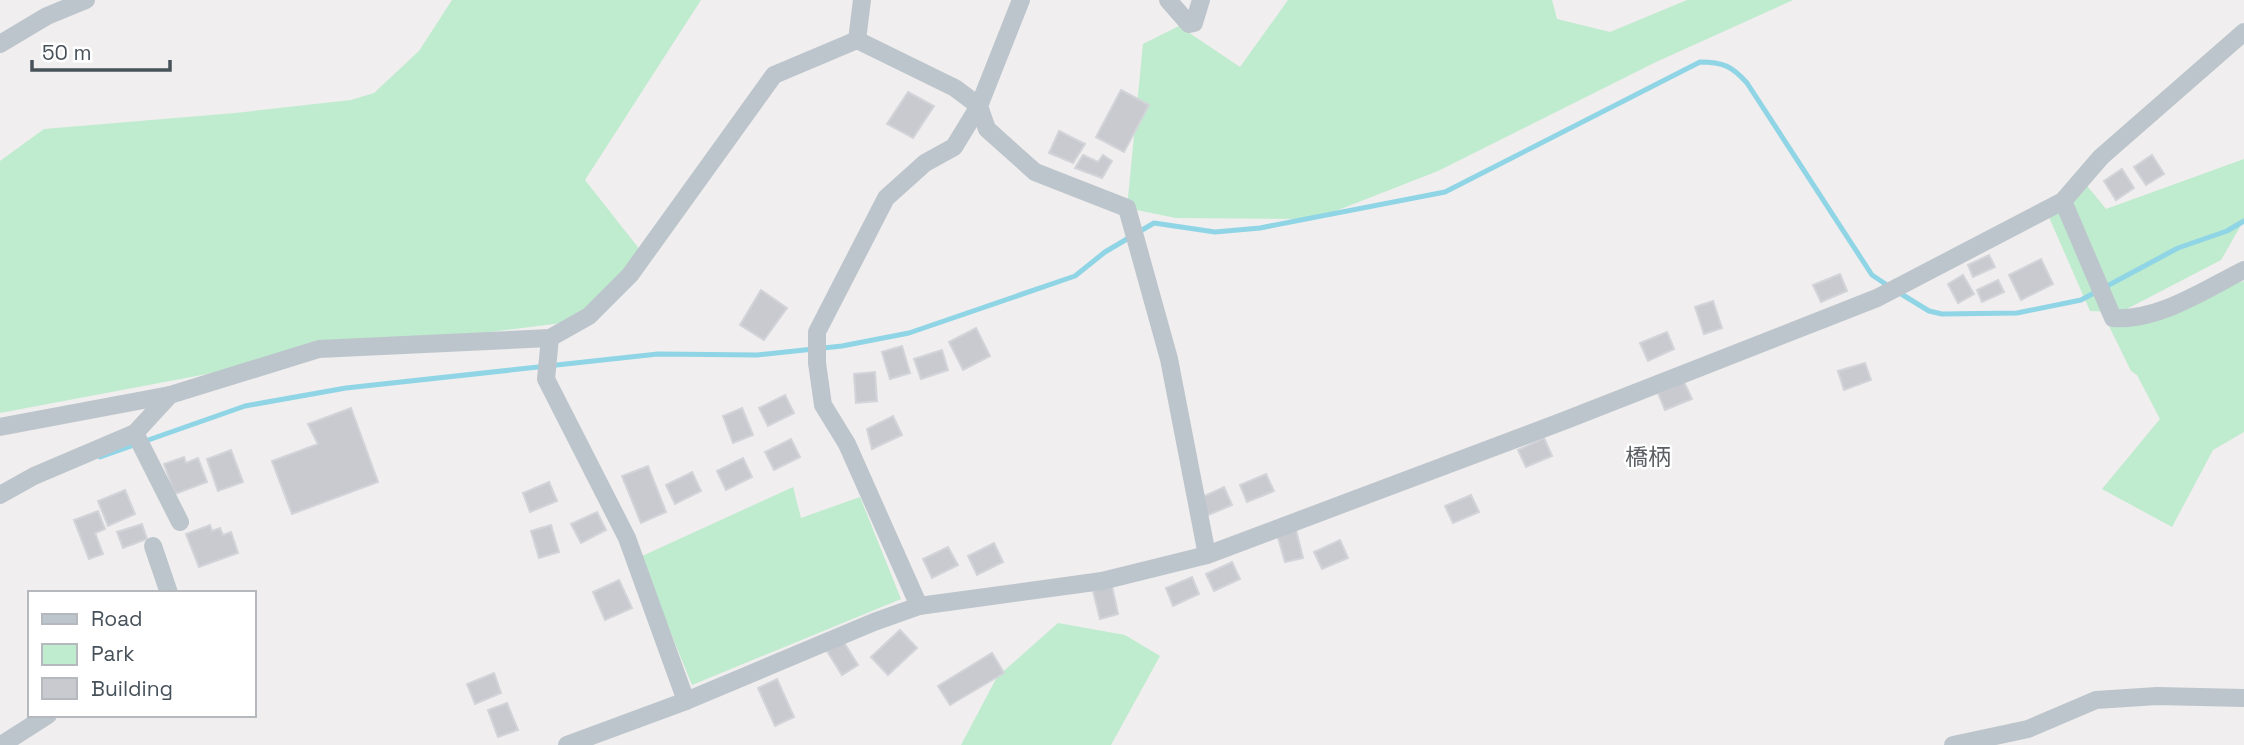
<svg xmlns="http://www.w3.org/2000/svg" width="2244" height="745" font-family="'Space Grotesk','Noto Sans JP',sans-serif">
  <rect width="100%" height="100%" fill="#f0eeee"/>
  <g fill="#bfebcf">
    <polygon points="452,0 701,0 585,180 648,260 570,322 302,356 0,413 0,161 44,129 235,113 351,100 374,93 419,51"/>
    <polygon points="1288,0 1552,0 1557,19 1610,32 1687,0 1793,0 1656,62 1438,171 1315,219 1176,218 1127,208 1143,44 1179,26 1240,67"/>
    <polygon points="2244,159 2244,220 2221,260 2121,312 2090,311 2048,215 2084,182 2106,209"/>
    <polygon points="2244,281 2244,432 2213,450 2172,527 2102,489 2160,419 2137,375 2131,371 2109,326"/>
    <polygon points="793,487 801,518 860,497 901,599 692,685 640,557"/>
    <polygon points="1058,623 1125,635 1160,656 1111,745 961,745 997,677"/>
  </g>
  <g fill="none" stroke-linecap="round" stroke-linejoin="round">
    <g stroke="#8fd5e5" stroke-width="5">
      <polyline points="1898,292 1929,311 1942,314 2017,313 2081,300 2178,248 2227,231 2244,221"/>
      <path d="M100,457l145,-51 101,-18 312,-34 99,1 85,-9 67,-13 166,-57 30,-24 49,-29 61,9 45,-4 185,-36 255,-130c23,0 32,4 47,21l125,192 18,12"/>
    </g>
  </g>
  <g fill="#c8cad0" stroke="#d2d4d9" stroke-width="2">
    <polygon points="1121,90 1149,105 1124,152 1096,137"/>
    <polygon points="908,92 934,106 913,138 887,124"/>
    <polygon points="1059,131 1085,144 1073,163 1049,153"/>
    <polygon points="1083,155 1098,162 1103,155 1112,161 1102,178 1075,168"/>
    <polygon points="2152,155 2164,174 2146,185 2134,167"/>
    <polygon points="2122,169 2134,188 2116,200 2104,181"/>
    <polygon points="1989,255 1995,267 1973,277 1968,265"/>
    <polygon points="2041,259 2053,284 2021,300 2009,275"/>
    <polygon points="1840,274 1847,291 1821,302 1813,285"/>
    <polygon points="1963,275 1974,294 1958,303 1948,284"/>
    <polygon points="1998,280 2004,292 1982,302 1977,290"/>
    <polygon points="761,290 787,308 764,340 740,325"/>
    <polygon points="1713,301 1722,328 1704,334 1695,307"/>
    <polygon points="976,328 990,356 963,370 949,342"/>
    <polygon points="1667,332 1674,349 1648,361 1640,343"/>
    <polygon points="902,346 910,373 890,379 882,352"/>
    <polygon points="942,350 948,370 921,379 914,359"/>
    <polygon points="1865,363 1871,380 1844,390 1838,371"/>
    <polygon points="875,372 877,401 856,403 854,374"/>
    <polygon points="1684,382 1692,399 1665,410 1658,393"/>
    <polygon points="785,395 794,413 768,426 759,408"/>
    <polygon points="351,408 378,482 292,514 272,461 318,444 308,424"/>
    <polygon points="742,408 753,435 733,443 723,416"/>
    <polygon points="893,416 902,435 872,449 867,429"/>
    <polygon points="1544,438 1552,456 1526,467 1518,450"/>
    <polygon points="791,439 800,457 774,470 765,452"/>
    <polygon points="231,450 243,482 218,491 207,459"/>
    <polygon points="184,457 186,463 198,458 207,482 175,494 164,464"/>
    <polygon points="743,458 752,477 726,490 717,471"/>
    <polygon points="648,466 666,512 641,523 622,476"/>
    <polygon points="692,472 701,491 675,504 666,485"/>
    <polygon points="1266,474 1274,491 1247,502 1240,485"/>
    <polygon points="549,482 557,501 530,512 523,493"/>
    <polygon points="1224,487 1232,505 1206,516 1198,499"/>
    <polygon points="125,490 135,514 108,526 98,501"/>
    <polygon points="1471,495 1479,512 1453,523 1445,506"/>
    <polygon points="98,511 105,529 95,533 103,554 89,559 74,520"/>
    <polygon points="597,512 606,530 581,543 571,524"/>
    <polygon points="142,524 147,539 123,548 117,532"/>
    <polygon points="210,525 212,531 220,528 223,535 231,532 238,553 199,567 186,534"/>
    <polygon points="551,525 559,552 539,558 531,531"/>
    <polygon points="1296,530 1303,558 1285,562 1277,534"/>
    <polygon points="1340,540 1348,558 1322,569 1314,552"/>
    <polygon points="994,543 1003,562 977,575 968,556"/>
    <polygon points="948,547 958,565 932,578 923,559"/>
    <polygon points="1232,562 1240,579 1214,591 1206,574"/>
    <polygon points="1192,577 1199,594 1173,606 1166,588"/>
    <polygon points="619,580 632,608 605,620 593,592"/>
    <polygon points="1112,586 1118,614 1100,619 1093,591"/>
    <polygon points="900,630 917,648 888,675 871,657"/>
    <polygon points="843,641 858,665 842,675 827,651"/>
    <polygon points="992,653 1004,673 950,705 938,686"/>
    <polygon points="494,673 501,693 475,704 467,684"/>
    <polygon points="777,679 794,717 775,726 758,688"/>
    <polygon points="507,703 518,730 498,737 488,710"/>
  </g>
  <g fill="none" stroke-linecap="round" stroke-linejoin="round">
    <g stroke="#bdc5cc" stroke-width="18">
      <polyline points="1168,0 1189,24 1194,23 1201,0"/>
      <polyline points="857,40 862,0"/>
      <polyline points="0,44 47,16 86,0"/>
      <path d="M2063,201l50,117c46,3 91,-28 131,-48"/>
      <polyline points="550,338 546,379 627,538 686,701"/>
      <polyline points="0,427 170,395 319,349 550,338 589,316 630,275 774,75 857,40 955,88 979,106 987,129 1035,172 1127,208 1169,359 1207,555"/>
      <polyline points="135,433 180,522"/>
      <polyline points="0,495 34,476 135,433 170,395"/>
      <polyline points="153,546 169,593"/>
      <polyline points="919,606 847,444 823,405 817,363 817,332 886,198 925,163 954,147 979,106 1021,0"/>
      <polyline points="1,745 48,715"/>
      <polyline points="567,745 686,701 874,622 919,606 1102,581 1207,555 1566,420 1877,298 2063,201 2101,157 2244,32"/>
      <polyline points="1953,745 2028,729 2096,700 2157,696 2244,698"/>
    </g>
  </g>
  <g text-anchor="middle" stroke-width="5" stroke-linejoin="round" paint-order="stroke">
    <g font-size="23" fill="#5b5e62" stroke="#fff">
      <text x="1648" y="465">橋柄</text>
    </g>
  </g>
  <rect x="28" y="591" width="228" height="126" fill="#ffffff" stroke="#b5b9bd" stroke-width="2"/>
  <rect x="42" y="614" width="35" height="10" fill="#bdc5cc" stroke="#b5b9bd" stroke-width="2"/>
  <text x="91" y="626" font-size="21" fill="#47515a">Road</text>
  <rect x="42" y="644" width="35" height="21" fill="#bfebcf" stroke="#b5b9bd" stroke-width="2"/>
  <text x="91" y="661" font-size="21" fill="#47515a">Park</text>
  <rect x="42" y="678" width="35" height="21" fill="#c8cad0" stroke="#b5b9bd" stroke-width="2"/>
  <text x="91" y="696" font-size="21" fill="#47515a">Building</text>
  <path d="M32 60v10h138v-10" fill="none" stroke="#47515a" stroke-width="3.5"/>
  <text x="42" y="60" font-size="21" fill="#47515a" stroke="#ffffff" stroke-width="5" paint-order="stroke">50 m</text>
</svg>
